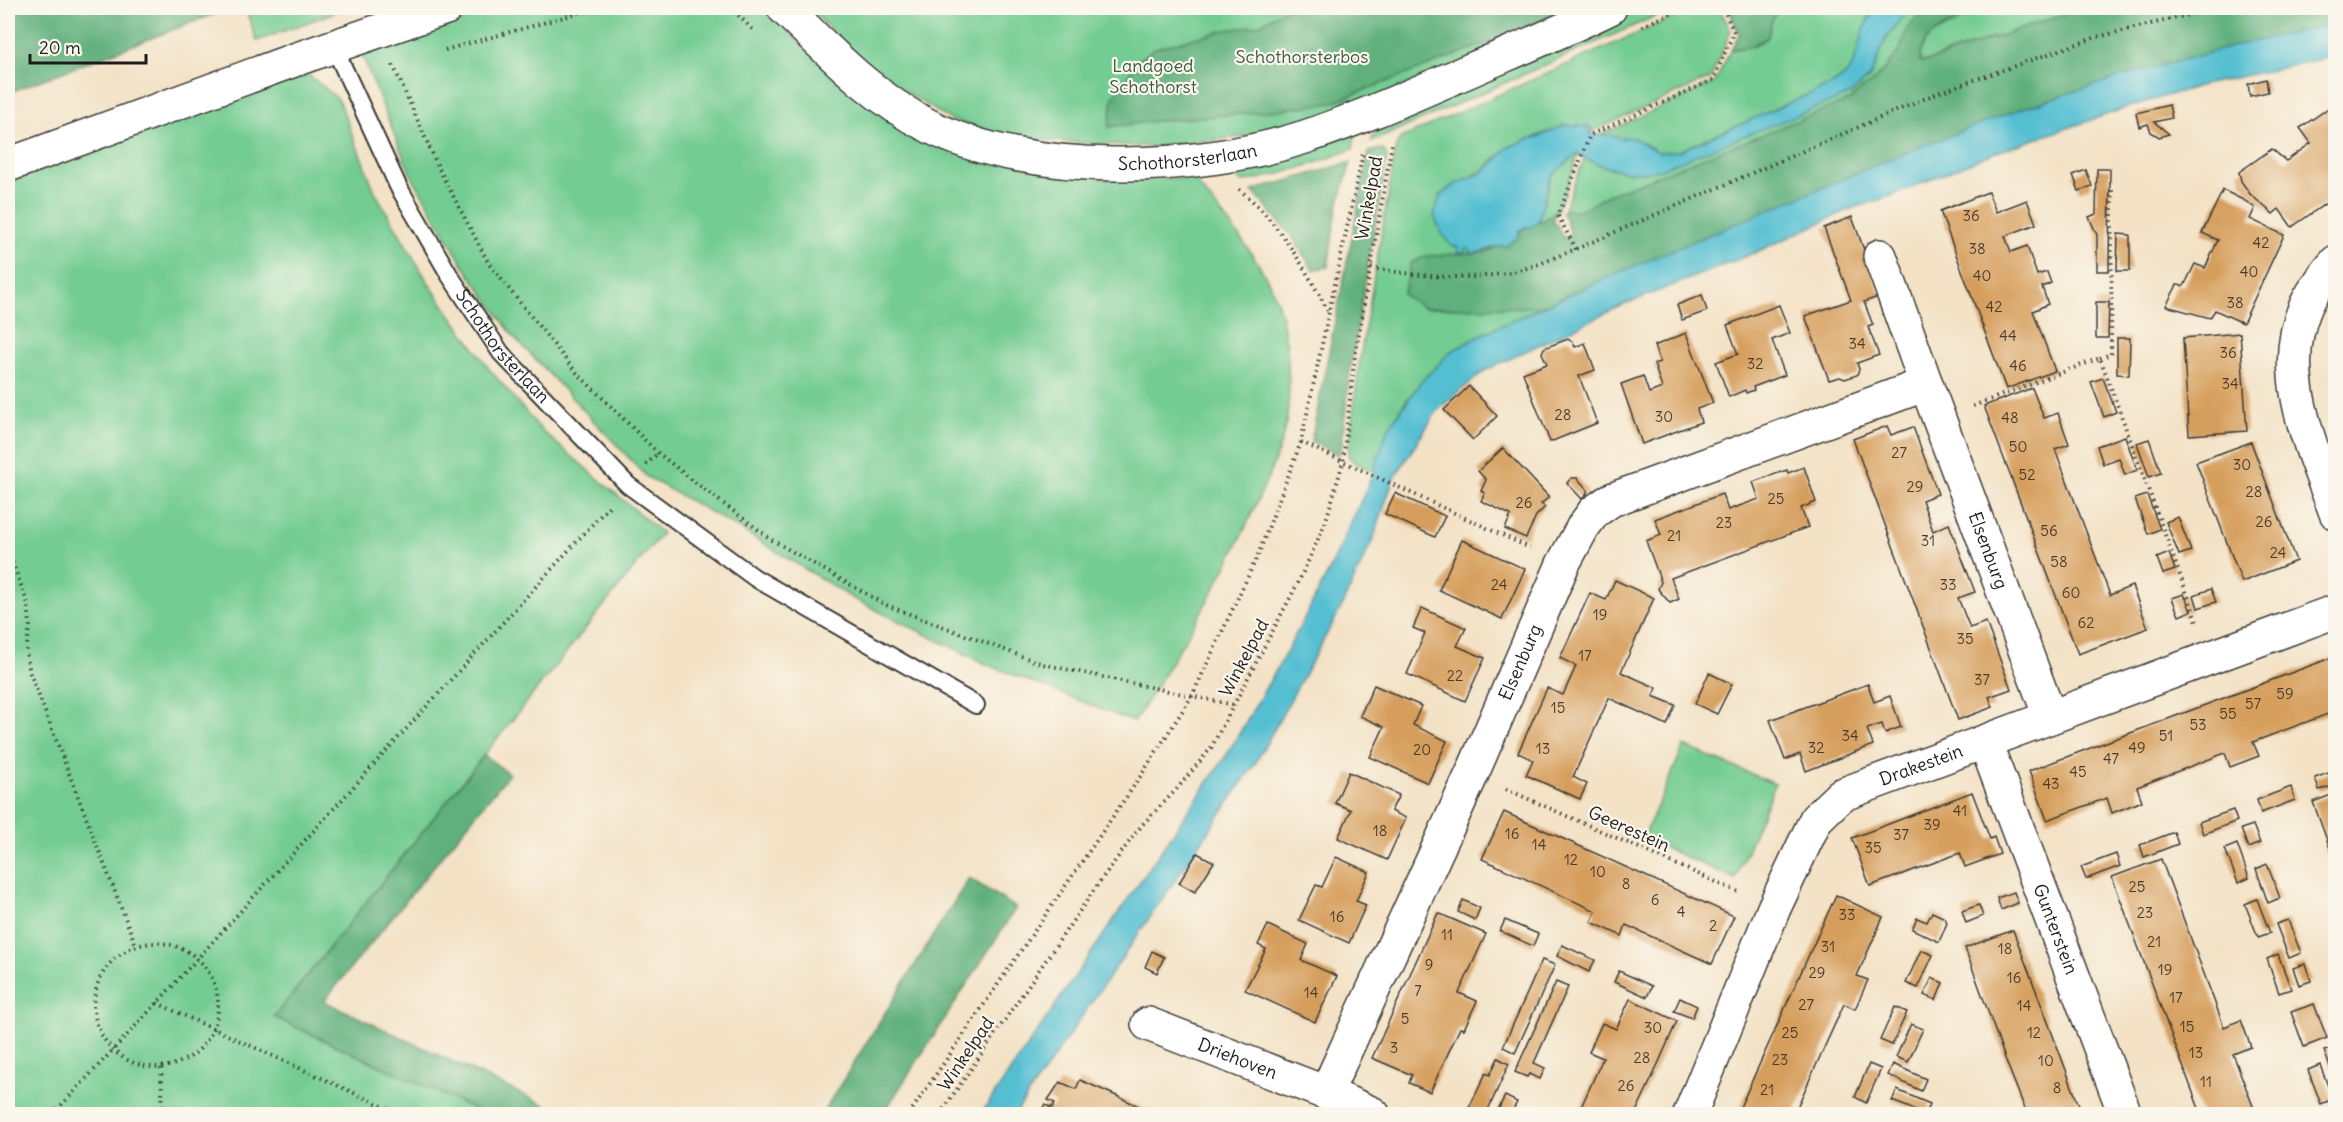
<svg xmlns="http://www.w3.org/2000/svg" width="2343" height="1122" font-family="Delius,sans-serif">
  <rect width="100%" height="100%" fill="#fbf7ec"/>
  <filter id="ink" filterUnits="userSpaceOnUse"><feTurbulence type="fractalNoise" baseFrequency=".0167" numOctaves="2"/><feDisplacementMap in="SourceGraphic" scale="12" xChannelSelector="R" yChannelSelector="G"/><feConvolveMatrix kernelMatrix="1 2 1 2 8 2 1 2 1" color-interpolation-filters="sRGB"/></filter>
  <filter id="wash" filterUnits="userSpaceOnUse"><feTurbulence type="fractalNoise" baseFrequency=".008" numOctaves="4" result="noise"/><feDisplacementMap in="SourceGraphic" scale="24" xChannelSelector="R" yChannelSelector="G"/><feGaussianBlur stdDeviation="1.35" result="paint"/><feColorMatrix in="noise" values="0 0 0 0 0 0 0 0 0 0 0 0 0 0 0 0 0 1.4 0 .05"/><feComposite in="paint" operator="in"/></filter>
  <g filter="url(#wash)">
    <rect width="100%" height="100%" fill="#f3e2c6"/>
    <g fill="#73cc92" stroke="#487457" stroke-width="1.5">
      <polygon points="245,8 346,8 257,41"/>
      <path d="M498,8h266l92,87 247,84 90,-1c29,38 67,78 84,123 11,31 15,90 9,122 -6,28 -18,55 -30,81 -33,76 -77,147 -122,218l-148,-58 -132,-65 -119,-73 -88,-49 -133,-140 -51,-72 -54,-94 -48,-119z"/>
      <polygon points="808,8 1589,8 1380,96 1266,134 1155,147 1019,139 951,120 878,75"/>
      <polygon points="1637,8 1674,8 1371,142 1377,127"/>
      <polygon points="1694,8 1719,8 1731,30 1711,78 1589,133 1578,125 1553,130 1507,148 1506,152 1492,161 1485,170 1449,188 1440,197 1458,247 1468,248 1473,254 1426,256 1411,263 1424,308 1541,307 1483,334 1450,352 1405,402 1387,431 1374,471 1355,463 1348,456 1359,364 1397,143 1401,138"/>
      <path d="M1782,8h95c-16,14 -16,43 -27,62 -4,5 -10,9 -15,13l-156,68 -20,1 -20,-10 -41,-6 117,-54 16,-33c13,0 27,-4 37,-12 4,-16 1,-18 14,-29z"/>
      <path d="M1913,8h22l-18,10 -17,32 -14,18 -15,15 -17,12 -1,4 -247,97c-15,8 -25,18 -42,13l21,-52 17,9 25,6 164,-55 60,-23 19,-17 16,-38 21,-28z"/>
      <path d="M1970,8h112l-162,55c-2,-42 44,-30 50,-55z"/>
      <polygon points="305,72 338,99 376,194 429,284 490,370 542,431 662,533 274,1017 485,1114 8,1114 8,182"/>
      <path d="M1356,130l-3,19c-36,14 -73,27 -111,33l-19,-17z"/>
      <path d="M1577,154l1,1c-8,21 -15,61 -40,67l13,-46z"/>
      <polygon points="1684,746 1775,784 1735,879 1643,838"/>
    </g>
    <g fill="#5eb07c" stroke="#3d664c" stroke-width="1.5">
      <polygon points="24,8 230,8 8,93 8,13"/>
      <polygon points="1287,8 1573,8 1467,51 1331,103 1263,112 1157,121 1109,127 1113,97 1136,63 1155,48 1226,30 1259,25"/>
      <path d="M1728,8h54c-13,11 -10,14 -14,29l-18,10 -19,2 8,-15z"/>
      <path d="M1935,8h35l-1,4c-19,17 -51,18 -49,50l2,1 160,-55h253v26l-67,4 -135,35 -518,201 -74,33 -117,1 -21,-13 8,-32 15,-7 60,-4 32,-15c3,-13 19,-11 29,-18 4,-4 6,-8 11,-11l-6,14 5,3 6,13 8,-4 -9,-22 2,-3c17,5 27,-5 42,-13l246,-97 2,-4 17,-12 15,-15 14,-18 7,-21 10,-12z"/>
      <polygon points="1380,149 1385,151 1387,157 1351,363 1341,451 1338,455 1311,441 1369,152"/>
      <polygon points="1351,162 1337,209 1328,267 1313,270 1293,238 1252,191"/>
      <polygon points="484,755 509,774 324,1001 564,1114 485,1114 274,1017"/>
      <polygon points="969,878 1016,908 883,1114 822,1114"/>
    </g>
    <g fill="#55bfd2" stroke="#386e77" stroke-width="1.5">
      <path d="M1877,8h36l-6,3 -21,28 -16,38 -19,17 -198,78h-26l-25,-6 -25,-12 -26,22 -13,46 -7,5h-6l-6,4 -1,6 -13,10 -2,-2 -30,9 -5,-6 -3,1v3h-7v-5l-7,-1 -10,-14 -7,-16c2,-6 3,-13 6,-18 10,-17 31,-17 45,-28 6,-5 19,-17 22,-22l21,-9 11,-2 25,-12 25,2 3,3 -3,3c12,4 24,0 33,6l2,-2 10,1 25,14 20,-1 156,-68c5,-4 11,-8 15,-13 11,-19 11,-48 27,-62z"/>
      <polygon points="2335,23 2335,56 2203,85 2135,105 1991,154 1891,196 1853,208 1754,253 1623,305 1486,370 1452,397 1437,411 1393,480 1374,537 1340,610 1256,762 1015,1114 981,1114 1228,753 1286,653 1329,571 1370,481 1387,431 1419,384 1450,352 1483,334 1615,274 1922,146 2026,107 2133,73 2243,44"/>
    </g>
    <g id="blocks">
      <g fill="#d69e5b">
        <polygon points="2266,79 2268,92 2250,96 2248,84"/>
        <polygon points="2336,103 2336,196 2292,227 2279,209 2273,214 2250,194 2241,181 2239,172 2272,149 2286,161 2311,143 2300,128"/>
        <polygon points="2169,105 2172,118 2154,122 2169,134 2159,137 2151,132 2148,124 2139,127 2136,113"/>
        <polygon points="2097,169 2110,169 2109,271 2097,271 2097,235 2089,217 2096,214"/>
        <polygon points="2086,170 2092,186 2079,191 2073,175"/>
        <polygon points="2223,190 2245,201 2255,208 2250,219 2284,235 2243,323 2215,310 2210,318 2166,306 2177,285 2184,286 2195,264 2205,268 2218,240 2202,233"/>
        <polygon points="1988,192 1996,212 2027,200 2036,224 2005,236 2011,252 2027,246 2037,275 2047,272 2051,283 2042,287 2048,304 2033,311 2055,371 2006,389 1940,211"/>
        <polygon points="1852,217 1881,296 1864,302 1873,325 1868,327 1879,355 1857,363 1859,369 1857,375 1845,379 1840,377 1829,380 1805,316 1851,300 1824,228"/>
        <polygon points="2118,234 2130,235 2130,271 2117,271"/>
        <polygon points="1702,295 1707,311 1682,320 1677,305"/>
        <polygon points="2096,302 2109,302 2108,338 2096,338"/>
        <polygon points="1779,305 1790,333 1772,340 1785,375 1753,387 1754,390 1746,393 1745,390 1729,397 1716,362 1738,354 1727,325"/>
        <polygon points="1686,333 1713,403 1697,409 1701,422 1642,444 1621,384 1643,376 1649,393 1662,388 1654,364 1660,362 1654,346"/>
        <polygon points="2240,333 2247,431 2189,435 2183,338"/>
        <polygon points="2117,338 2130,338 2129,375 2117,374"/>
        <polygon points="1568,339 1573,342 1575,347 1585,343 1595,370 1579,376 1597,423 1550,442 1523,373 1547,364 1542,353 1544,348"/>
        <polygon points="2103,378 2116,412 2104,417 2091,382"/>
        <polygon points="1469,386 1497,416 1473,440 1444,410"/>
        <polygon points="2032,388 2044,418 2058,413 2069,444 2055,449 2110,595 2132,586 2148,628 2078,654 1984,406"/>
        <polygon points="1887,426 1891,435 1913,427 1938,494 1922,500 1933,531 1949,524 1975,592 1958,598 1970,628 1986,622 2011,689 1989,697 1993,707 1958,720 1853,439"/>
        <polygon points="2125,436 2137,470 2125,475 2119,458 2103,464 2097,446"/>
        <polygon points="2149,439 2161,473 2149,477 2137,443"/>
        <polygon points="2251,442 2296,561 2242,582 2196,462"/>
        <polygon points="1503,448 1549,497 1541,504 1545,507 1536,516 1526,538 1505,529 1511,515 1481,501 1485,493 1481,491 1486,480 1478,471"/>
        <polygon points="1804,467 1816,502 1801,508 1808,527 1671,578 1679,599 1670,603 1658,589 1661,582 1646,541 1661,535 1655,519 1722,494 1728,510 1759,499 1753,482 1787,470 1788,473"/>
        <polygon points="1571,478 1577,478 1587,489 1587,494 1582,499 1567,483"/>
        <polygon points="1395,493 1445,516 1435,537 1385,514"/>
        <polygon points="2147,495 2160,529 2148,534 2135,499"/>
        <polygon points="2178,517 2191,551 2179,555 2166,522"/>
        <polygon points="1462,540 1525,569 1502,619 1439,590"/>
        <polygon points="2169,553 2175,570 2163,574 2157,558"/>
        <polygon points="1615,580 1654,598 1621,672 1657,688 1653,696 1675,705 1667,725 1609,698 1573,777 1587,784 1580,799 1526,775 1533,760 1518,753 1547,688 1563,695 1576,666 1560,658 1590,593 1606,600"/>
        <polygon points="2211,589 2216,602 2198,608 2194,595"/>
        <polygon points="2184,594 2191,611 2179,616 2172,598"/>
        <polygon points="1422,608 1466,628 1457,646 1485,658 1465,701 1407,674 1425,633 1413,628"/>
        <polygon points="2336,656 2336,711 2253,742 2259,756 2230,767 2225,753 2137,787 2142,801 2112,813 2107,798 2047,820 2029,771"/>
        <polygon points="1709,673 1732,684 1717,714 1695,704"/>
        <polygon points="1868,684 1874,702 1890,696 1901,727 1885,733 1882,724 1867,729 1873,745 1806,771 1800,754 1785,760 1770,720"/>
        <polygon points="1374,685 1421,706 1413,725 1447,741 1428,783 1370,757 1384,727 1360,716"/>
        <polygon points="2336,770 2336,785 2319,790 2315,778"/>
        <polygon points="1349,772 1399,795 1391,811 1406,818 1387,860 1338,838 1351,810 1335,803"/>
        <polygon points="2291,787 2295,800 2261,813 2257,800"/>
        <polygon points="1972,792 1990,839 1994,837 2000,854 1965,867 1960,853 1870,886 1852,838"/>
        <polygon points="2336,793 2336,862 2335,862 2313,802"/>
        <polygon points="2233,810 2237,821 2203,834 2199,822"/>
        <polygon points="1504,812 1734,916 1712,964 1626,925 1622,936 1591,922 1596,911 1482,859"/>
        <polygon points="2253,825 2260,843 2248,848 2241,829"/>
        <polygon points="2174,832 2178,844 2144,857 2140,845"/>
        <polygon points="2237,844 2249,878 2238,883 2225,849"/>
        <polygon points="1197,853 1214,862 1195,892 1179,883"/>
        <polygon points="2116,854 2120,866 2086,879 2081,867"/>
        <polygon points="1336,857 1369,872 1356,901 1366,905 1349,943 1299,920 1316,885 1322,887"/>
        <polygon points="2161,859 2224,1027 2241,1020 2251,1047 2233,1054 2256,1114 2201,1114 2112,877"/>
        <polygon points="2267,864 2280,898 2268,903 2256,869"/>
        <polygon points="2014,892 2018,903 2001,910 1997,898"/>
        <polygon points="1836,895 1883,917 1857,976 1868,980 1855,1009 1844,1004 1794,1114 1737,1114"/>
        <polygon points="2257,899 2270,933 2258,937 2245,904"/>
        <polygon points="1463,900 1480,908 1475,920 1458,912"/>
        <polygon points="1979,905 1983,916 1966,923 1962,911"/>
        <polygon points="1932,912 1945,918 1947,923 1939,942 1912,929 1917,918 1927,922"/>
        <polygon points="1438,913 1486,934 1459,993 1477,1001 1464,1029 1460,1028 1430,1092 1409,1083 1412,1075 1372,1058"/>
        <polygon points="1505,920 1538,934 1533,946 1500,931"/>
        <polygon points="2288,920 2301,953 2289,958 2276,924"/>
        <polygon points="1268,925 1308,944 1301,960 1337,976 1315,1022 1245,990 1266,949 1258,945"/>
        <polygon points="2013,930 2066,1070 2082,1114 2027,1114 2006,1061 1965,948"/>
        <polygon points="1562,945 1595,960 1589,972 1557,956"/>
        <polygon points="1921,950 1933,955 1918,988 1906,983"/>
        <polygon points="1152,951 1164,957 1157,973 1145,967"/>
        <polygon points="2278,954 2291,989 2279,993 2267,959"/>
        <polygon points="1542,960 1555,965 1515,1053 1503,1047"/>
        <polygon points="2305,964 2311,981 2299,985 2293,968"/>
        <polygon points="1619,971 1652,986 1647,997 1614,982"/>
        <polygon points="1932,978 1943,983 1936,1000 1924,995"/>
        <polygon points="1556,982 1568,987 1534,1063 1545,1068 1540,1079 1529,1074 1527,1077 1515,1072"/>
        <polygon points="1680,998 1697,1006 1692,1018 1674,1011"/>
        <polygon points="1630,999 1677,1021 1651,1080 1635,1114 1578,1114 1603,1058 1589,1052 1602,1023 1616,1029"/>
        <polygon points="2314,1004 2327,1038 2304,1047 2291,1012"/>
        <polygon points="1895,1007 1907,1012 1892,1045 1880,1040"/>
        <polygon points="1911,1024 1923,1029 1908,1062 1896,1057"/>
        <polygon points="2336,1047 2336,1067 2331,1069 2324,1051"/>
        <polygon points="1498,1058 1509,1064 1486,1114 1466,1114 1486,1073 1490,1075"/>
        <polygon points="1869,1064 1881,1069 1866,1103 1855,1097"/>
        <polygon points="1893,1064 1926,1079 1921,1091 1888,1075"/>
        <polygon points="2320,1065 2333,1099 2321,1104 2308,1070"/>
        <polygon points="1080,1080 1110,1093 1156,1114 1038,1114 1045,1105 1052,1108 1055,1103 1048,1100 1060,1082 1076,1089"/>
        <polygon points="1897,1090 1930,1104 1926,1114 1892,1101"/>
        <polygon points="1505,1096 1517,1102 1511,1114 1496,1114"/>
      </g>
    </g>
  </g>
  <g filter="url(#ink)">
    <use href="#blocks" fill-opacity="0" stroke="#3c3a36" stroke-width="1.5"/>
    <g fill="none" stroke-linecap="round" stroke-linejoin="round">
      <g stroke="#3c3a36" stroke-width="20">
        <g id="lane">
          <path id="s1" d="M334,47l64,139 52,90 51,77 127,132 127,93 221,127"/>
        </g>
      </g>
      <g stroke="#3c3a36" stroke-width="36">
        <g id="street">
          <path id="s2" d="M784,8c44,42 88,89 143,117 102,53 271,47 378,12 57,-19 112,-44 168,-68 46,-20 92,-39 137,-61"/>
          <polyline points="8,165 294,60 446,8"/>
          <polyline points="1880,256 1926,384"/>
          <path d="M2336,262c-12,14 -24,29 -31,46 -29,67 8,142 31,205"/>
          <path id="s3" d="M1985,742l140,372"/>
          <path id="s4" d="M1148,1024l178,69"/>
          <path id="s5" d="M1373,1114l-47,-21 146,-319 91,-210 20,-37 11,-15 17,-12 315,-116 124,333"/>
          <path id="s6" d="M1690,1114l84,-206 42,-89 25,-24 495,-184"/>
        </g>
      </g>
      <g stroke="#3c3a36" stroke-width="4" stroke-dasharray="1.5 4.5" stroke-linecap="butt">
        <polyline points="722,8 737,14 753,30"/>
        <polyline points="1642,26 1684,8"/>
        <polyline points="445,50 597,8"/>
        <polyline points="393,65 439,169 489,264 575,371 658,453 692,480 772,540 886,605 1042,664 1234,705"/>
        <path d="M1239,189c40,33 65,78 89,122"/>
        <polyline points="1576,249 1940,92 2097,37 2217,8"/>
        <path d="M1371,268c52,8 96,15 148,2 19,-4 38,-14 57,-21l-18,-33 32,-81 123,-55 21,-48 -11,-24"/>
        <polyline points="2100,358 2111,354 2112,187"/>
        <polyline points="1973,406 2100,358 2198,624"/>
        <polyline points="1301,442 1530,548"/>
        <polyline points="646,465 658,453"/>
        <polyline points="8,551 28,604 30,625 26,652 30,673 136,946"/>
        <polyline points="1506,789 1741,893"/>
        <circle cx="156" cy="1005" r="62"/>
        <polyline points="157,1003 400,1114"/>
        <polyline points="161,1068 163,1114"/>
        <polyline points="53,1114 157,1003 609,506"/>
        <polyline points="909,1114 1138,780 1192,696 1258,555 1301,442 1363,154"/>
        <polyline points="940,1114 1103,877 1142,825 1176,790 1211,748 1300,579 1325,524 1343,462 1354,362 1392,144"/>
      </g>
      <use href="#lane" stroke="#fff" stroke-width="16"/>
      <use href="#street" stroke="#fff" stroke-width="33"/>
    </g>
  </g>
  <g text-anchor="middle" stroke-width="4.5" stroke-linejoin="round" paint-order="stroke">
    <g font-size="15" fill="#4a3c2c">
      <text x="1971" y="221">36</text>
      <text x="2261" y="248">42</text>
      <text x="1977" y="254">38</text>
      <text x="2249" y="277">40</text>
      <text x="1982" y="281">40</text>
      <text x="2235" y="308">38</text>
      <text x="1994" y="312">42</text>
      <text x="2008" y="341">44</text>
      <text x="1857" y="349">34</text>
      <text x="2228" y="358">36</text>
      <text x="1755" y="369">32</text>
      <text x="2018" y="371">46</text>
      <text x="2230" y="389">34</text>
      <text x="1563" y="420">28</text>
      <text x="1664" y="422">30</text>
      <text x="2010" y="423">48</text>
      <text x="2018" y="452">50</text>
      <text x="1899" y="458">27</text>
      <text x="2242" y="470">30</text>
      <text x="2027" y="480">52</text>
      <text x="1915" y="492">29</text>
      <text x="2254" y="497">28</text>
      <text x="1776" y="504">25</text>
      <text x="1524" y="508">26</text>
      <text x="2264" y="527">26</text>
      <text x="1724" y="528">23</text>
      <text x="2049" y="536">56</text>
      <text x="1674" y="541">21</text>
      <text x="1928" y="546">31</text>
      <text x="2278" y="558">24</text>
      <text x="2059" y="567">58</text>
      <text x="1499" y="590">24</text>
      <text x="1948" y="590">33</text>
      <text x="2071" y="598">60</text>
      <text x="1600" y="620">19</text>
      <text x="2086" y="628">62</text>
      <text x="1965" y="644">35</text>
      <text x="1585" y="661">17</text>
      <text x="1455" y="681">22</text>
      <text x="1982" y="685">37</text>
      <text x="2285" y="699">59</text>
      <text x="2253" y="709">57</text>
      <text x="1558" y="713">15</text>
      <text x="2228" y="719">55</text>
      <text x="2198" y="730">53</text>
      <text x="1850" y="741">34</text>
      <text x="2166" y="741">51</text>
      <text x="1816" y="753">32</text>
      <text x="2137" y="753">49</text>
      <text x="1543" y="754">13</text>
      <text x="1422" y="755">20</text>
      <text x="2111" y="764">47</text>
      <text x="2078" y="777">45</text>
      <text x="2051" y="789">43</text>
      <text x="1960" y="816">41</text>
      <text x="1932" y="830">39</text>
      <text x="1380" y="836">18</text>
      <text x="1512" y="839">16</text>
      <text x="1901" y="840">37</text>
      <text x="1539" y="850">14</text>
      <text x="1873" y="853">35</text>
      <text x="1571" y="865">12</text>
      <text x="1598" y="877">10</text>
      <text x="1626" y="889">8</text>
      <text x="2137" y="892">25</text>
      <text x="1655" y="905">6</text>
      <text x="1681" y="917">4</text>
      <text x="2145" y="918">23</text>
      <text x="1847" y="920">33</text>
      <text x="1337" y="922">16</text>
      <text x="1713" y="931">2</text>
      <text x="1447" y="940">11</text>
      <text x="2154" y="947">21</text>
      <text x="1828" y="952">31</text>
      <text x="2005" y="954">18</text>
      <text x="1429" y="970">9</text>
      <text x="2165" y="975">19</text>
      <text x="1817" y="978">29</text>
      <text x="2014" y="983">16</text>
      <text x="1418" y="996">7</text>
      <text x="1311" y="998">14</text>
      <text x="2176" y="1003">17</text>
      <text x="1806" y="1010">27</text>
      <text x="2024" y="1011">14</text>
      <text x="1405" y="1024">5</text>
      <text x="2187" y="1032">15</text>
      <text x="1653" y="1033">30</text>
      <text x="1790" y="1038">25</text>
      <text x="2034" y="1038">12</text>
      <text x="1394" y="1053">3</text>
      <text x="2196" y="1058">13</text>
      <text x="1642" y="1063">28</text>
      <text x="1780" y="1065">23</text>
      <text x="2046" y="1066">10</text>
      <text x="2206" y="1087">11</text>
      <text x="1626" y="1091">26</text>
      <text x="2057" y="1093">8</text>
      <text x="1767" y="1095">21</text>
    </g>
    <g font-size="18" fill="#3a5a45" stroke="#fbf7ec">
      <text x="1302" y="63">Schothorsterbos</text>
      <text x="1153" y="72">Landgoed<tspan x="1153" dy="21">Schothorst</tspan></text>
    </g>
    <g font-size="18" fill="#1c1c1c" stroke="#fbf7ec">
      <text dy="6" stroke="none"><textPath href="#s2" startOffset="452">Schothorsterlaan</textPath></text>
      <text transform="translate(1369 198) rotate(-80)" y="6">Winkelpad</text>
      <text dy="6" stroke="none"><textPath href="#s1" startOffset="345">Schothorsterlaan</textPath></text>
      <text dy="6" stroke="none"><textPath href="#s5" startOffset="1226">Elsenburg</textPath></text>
      <text transform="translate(1244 658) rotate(-62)" y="6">Winkelpad</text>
      <text dy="6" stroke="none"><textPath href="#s5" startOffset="524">Elsenburg</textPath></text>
      <text dy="6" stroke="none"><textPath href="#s6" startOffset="441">Drakestein</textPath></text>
      <text transform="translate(1629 829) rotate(24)" y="6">Geerestein</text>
      <text dy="6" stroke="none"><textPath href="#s3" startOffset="200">Gunterstein</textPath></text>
      <text transform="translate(966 1054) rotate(-56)" y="6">Winkelpad</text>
      <text dy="6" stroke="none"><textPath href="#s4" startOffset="96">Driehoven</textPath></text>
    </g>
  </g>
  <rect width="2343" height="1122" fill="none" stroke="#fbf7ec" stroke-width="30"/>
  <path d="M30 54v9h116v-9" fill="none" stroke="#1c1c1c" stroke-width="3"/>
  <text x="39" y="54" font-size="18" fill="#1c1c1c" stroke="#fbf7ec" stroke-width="4.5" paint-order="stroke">20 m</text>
</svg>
